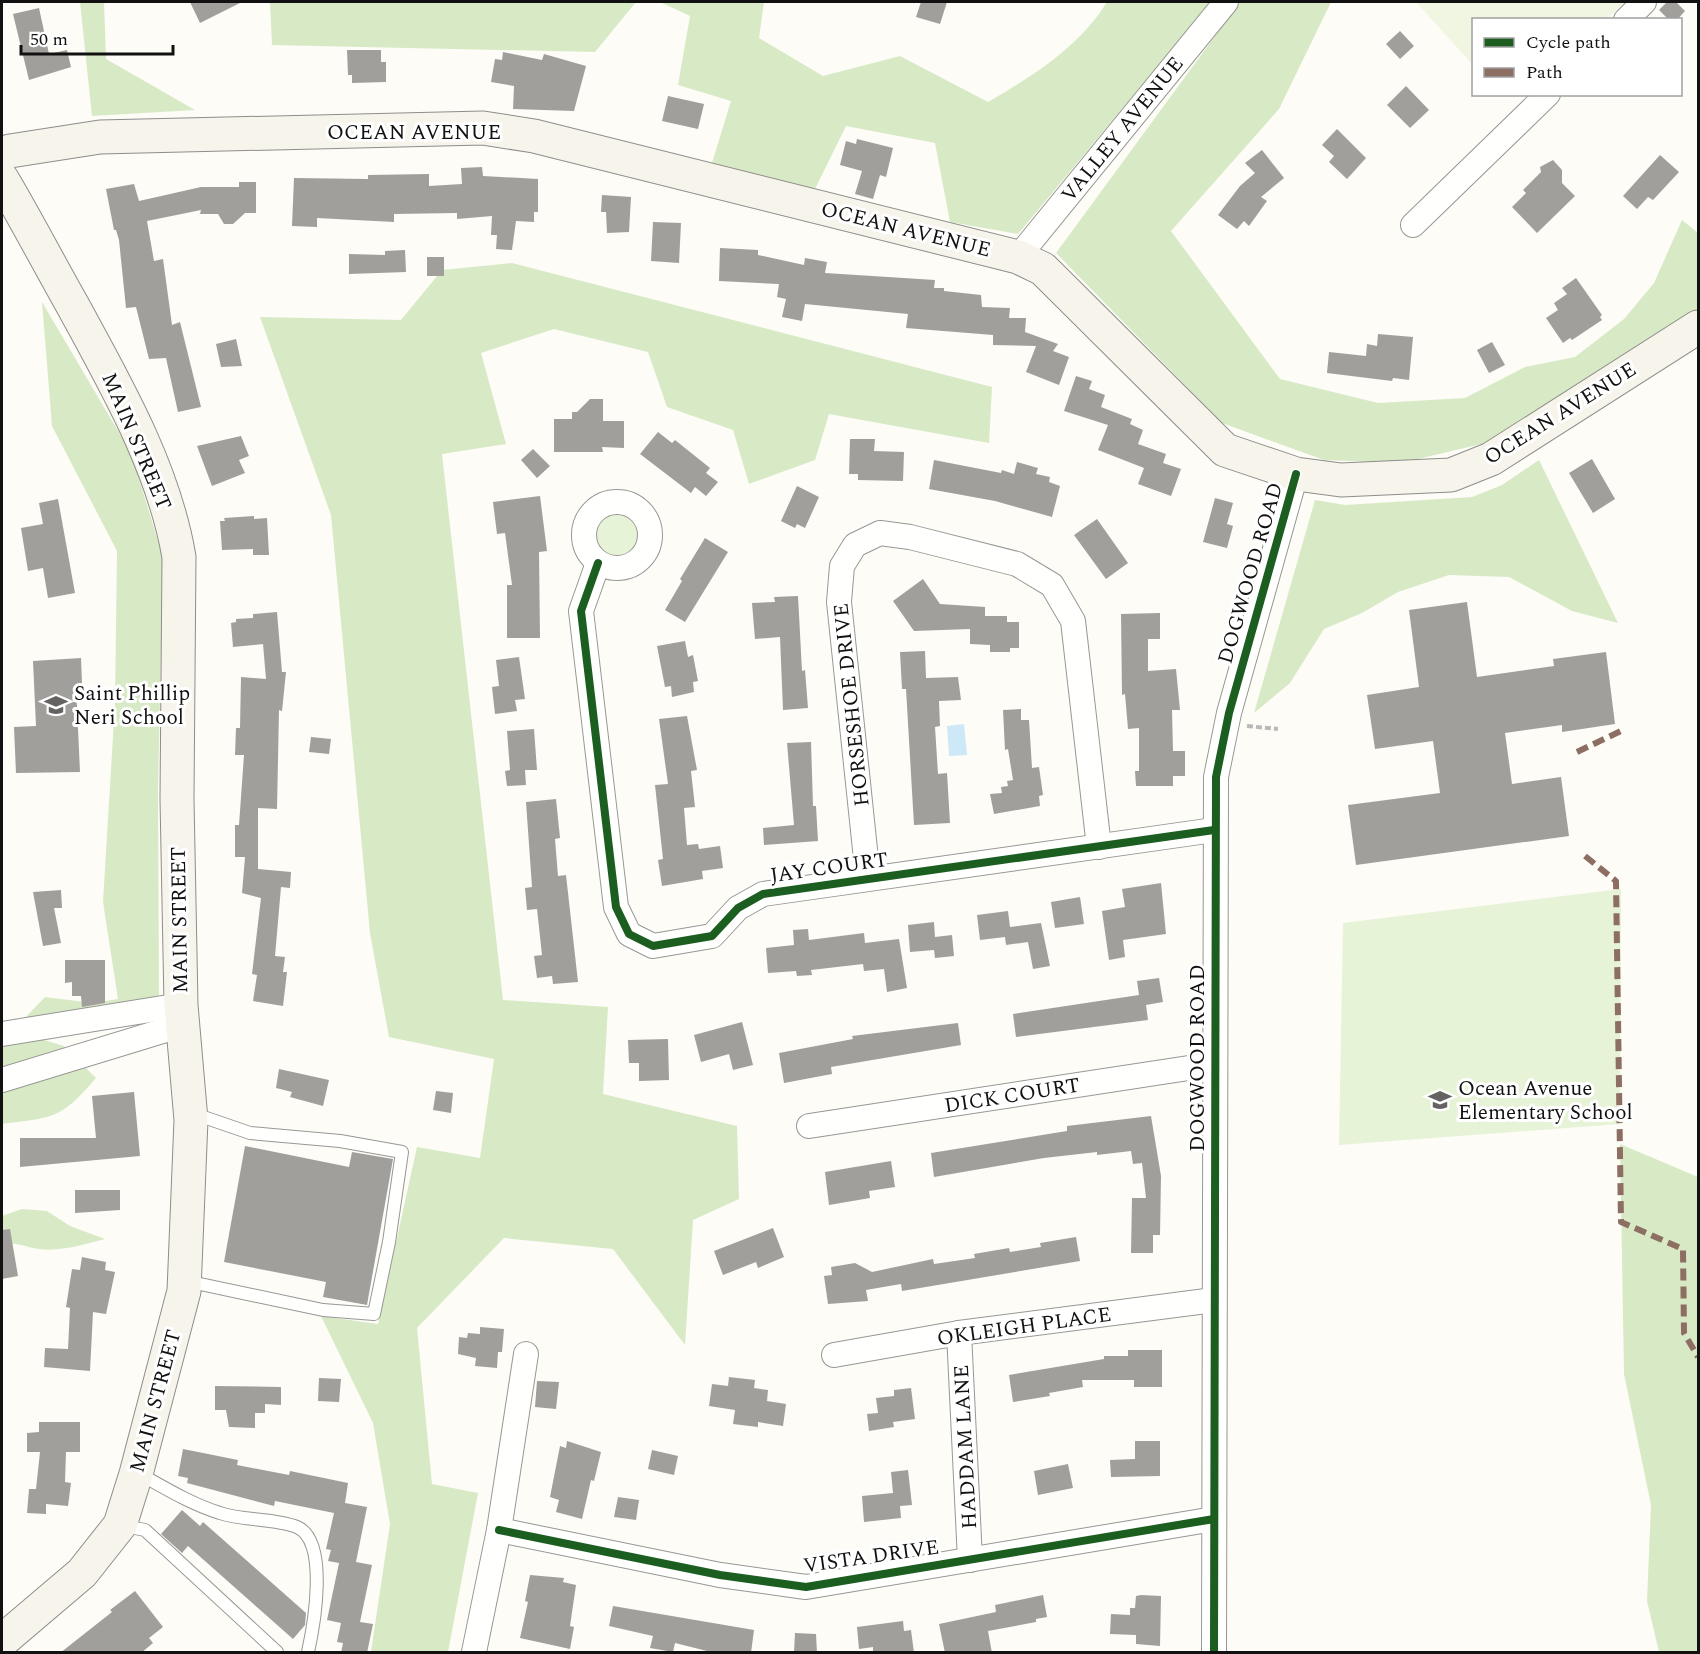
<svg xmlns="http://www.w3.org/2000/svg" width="1700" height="1654" font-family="Spectral,serif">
  <rect width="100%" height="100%" fill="#fdfcf7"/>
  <g fill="#e7f3d7">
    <circle cx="618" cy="537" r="28"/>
    <polygon points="1621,889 1620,1124 1339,1145 1343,923"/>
  </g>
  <g fill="#d8eac5">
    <polygon points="80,2 104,2 106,59 195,110 92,116"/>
    <polygon points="270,2 636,2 595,52 272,45"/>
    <path d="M660,2h104l-5,36 64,38 77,-20 88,46c45,-26 91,-55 119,-100h104l-193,232 -68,-12 -15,-79 -89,-17 -31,63 -103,-26 19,-62 -53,-16 12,-69z"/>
    <polygon points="1240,2 1331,2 1279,109 1171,231 1280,379 1378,403 1465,398 1525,367 1575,357 1624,319 1654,283 1682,220 1698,233 1698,309 1579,393 1490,442 1401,463 1324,460 1222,423 1056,253"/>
    <polygon points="512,263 992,387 989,443 829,414 815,460 749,484 733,430 667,407 648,352 554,329 481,353 506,444 442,454 503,1000 608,1007 603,1094 737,1126 739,1199 693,1220 685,1345 613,1249 504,1238 417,1328 432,1484 478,1493 448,1652 371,1652 390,1524 373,1423 321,1316 378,1324 417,1147 480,1158 494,1059 389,1037 370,933 331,515 260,317 401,320 442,270"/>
    <path d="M42,302l89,151 32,104 -5,234 1,206 -122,41 27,8 32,32c-36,42 -42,39 -94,46v-95l24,-12 19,-20 48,6 25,-4 -15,-97 12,-199 2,-152 -65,-125z"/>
    <polygon points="1539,460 1618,623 1572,611 1509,577 1449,575 1398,592 1362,613 1324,629 1290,683 1254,713 1315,500 1345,505 1472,497 1502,485"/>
    <polygon points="1620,1144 1698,1177 1698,1652 1659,1652 1647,1601 1651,1505 1624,1374"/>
    <path d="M22,1209l25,2 23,15 35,13c-21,5 -44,13 -66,10 -14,-2 -23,-7 -37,-5v-28z"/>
  </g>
  <polygon fill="#f0f6e1" points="1416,2 1625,2 1607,19 1474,20 1473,65"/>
  <polygon fill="#cde8f7" points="964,724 967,755 949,756 947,726"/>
  <g fill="#a19f9c">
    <polygon points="190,2 242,2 200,23"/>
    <polygon points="921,2 947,2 940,24 916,17"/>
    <polygon points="1667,2 1676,2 1685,11 1677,20 1669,20 1659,10"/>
    <polygon points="39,8 49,54 67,50 71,67 29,80 13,14"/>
    <polygon points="1400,31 1414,46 1400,59 1386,44"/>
    <polygon points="347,50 381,50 381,62 386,62 386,82 352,83 352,75 348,75"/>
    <polygon points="503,52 542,60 544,54 586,66 574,111 513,109 514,86 491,82 495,59 502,60"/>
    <polygon points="1406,86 1429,110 1410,128 1387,105"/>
    <polygon points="668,96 704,104 698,129 662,121"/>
    <polygon points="1337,129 1366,158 1347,179 1329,162 1334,156 1322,145"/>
    <polygon points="857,139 893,148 886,177 880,175 873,199 855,194 862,171 840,165 846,141 856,144"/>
    <polygon points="1262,150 1284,178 1261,197 1267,201 1249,226 1244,221 1237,229 1218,215 1240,186 1255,173 1245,163"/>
    <polygon points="1660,155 1679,172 1653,200 1648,197 1637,209 1623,196"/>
    <polygon points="1553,160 1562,170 1562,183 1575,196 1537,233 1512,207 1526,193 1523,190 1541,172 1540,167"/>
    <polygon points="482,167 483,176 538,179 538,212 534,212 534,222 516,221 512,250 496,249 497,235 491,235 492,216 457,219 457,213 394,214 394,222 317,218 317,227 292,226 294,178 368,179 368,175 429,174 429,186 462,184 461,168"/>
    <polygon points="239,182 256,182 256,213 245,213 233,224 224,224 218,214 200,214 201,210 147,221 154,261 163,259 172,325 180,322 201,407 178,412 166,358 149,359 136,307 126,308 119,240 116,230 114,230 106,189 134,184 139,201 201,187 239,187"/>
    <polygon points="602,195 631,197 629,232 607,233 606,212 601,212"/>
    <polygon points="653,222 681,223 679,263 651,261"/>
    <polygon points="720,248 758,250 758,255 804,265 805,258 827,262 825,273 935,280 934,288 944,288 944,291 981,295 982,307 1010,308 1009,318 1026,318 1025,332 1058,344 1053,351 1069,357 1059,385 1026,372 1036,346 993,345 993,335 906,328 908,314 805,304 802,321 782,317 786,299 777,297 779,284 719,281"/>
    <polygon points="405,250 406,272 349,274 349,254 385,255 385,251"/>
    <rect x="427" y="257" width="17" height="19"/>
    <polygon points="1576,278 1602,315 1600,317 1602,320 1572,340 1570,338 1563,343 1546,318 1558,310 1554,303 1567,294 1562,288"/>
    <polygon points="1378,334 1413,337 1409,380 1393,378 1392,381 1327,373 1329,352 1366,356 1367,344 1377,346"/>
    <polygon points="236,339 242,366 221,367 216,344"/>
    <polygon points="1492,342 1505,365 1489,373 1477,350"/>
    <polygon points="1076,376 1092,381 1089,389 1105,395 1101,407 1132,419 1130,424 1143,430 1138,444 1166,454 1163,463 1181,469 1171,496 1138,484 1144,468 1098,450 1108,425 1064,411"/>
    <polygon points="590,399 603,399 603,421 624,421 624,448 602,447 603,452 554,452 554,419 572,419 572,412 577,412"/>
    <polygon points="658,432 672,443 675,440 710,468 706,473 718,482 706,496 695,487 691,493 640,454"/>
    <polygon points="241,436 249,456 239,460 245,473 212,486 197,446"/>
    <polygon points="850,439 875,439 874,451 904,452 903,481 858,480 858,474 849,474"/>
    <polygon points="533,449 550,466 537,478 521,460"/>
    <polygon points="1592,459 1615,499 1593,513 1569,473"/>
    <polygon points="934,460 1001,473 1002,470 1014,474 1017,462 1038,468 1036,474 1050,477 1049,482 1060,486 1052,517 995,501 929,489"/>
    <polygon points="797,486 819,497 805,528 797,524 795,528 781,521"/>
    <polygon points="540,496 547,551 539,552 540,638 507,638 507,585 512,585 505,533 497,534 493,502"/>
    <polygon points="1215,498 1233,503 1227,524 1233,526 1227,548 1203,542"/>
    <polygon points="58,499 75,593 48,598 43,568 28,571 21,528 43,524 39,503"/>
    <polygon points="254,516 254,519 267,518 269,555 253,555 253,549 222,550 220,521 225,521 224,518"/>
    <polygon points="1097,519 1128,563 1106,579 1074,535"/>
    <polygon points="705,538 728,552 685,622 665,610 682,581 680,579"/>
    <polygon points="923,579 940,604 985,607 985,616 1007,616 1007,622 1019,622 1019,648 1010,648 1010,652 990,652 990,645 970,644 970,629 914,631 893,601"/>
    <polygon points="798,596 802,671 805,670 808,708 783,710 780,637 755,639 752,603 775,602 774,597"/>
    <polygon points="1467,602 1477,677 1554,666 1553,659 1606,652 1615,724 1562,732 1562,725 1505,733 1512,784 1561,777 1569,836 1356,865 1348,805 1440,793 1433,741 1375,749 1367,695 1419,687 1409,610"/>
    <polygon points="277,612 282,672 286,672 282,711 279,710 277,809 258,808 258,869 291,872 290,888 281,887 275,956 285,957 283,972 287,972 283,1006 253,1001 257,975 252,974 261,898 242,893 245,857 235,857 235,825 239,825 244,755 235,755 236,728 240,728 241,677 266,679 263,644 233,647 231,623 236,622 236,619 253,618 253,614"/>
    <polygon points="1160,613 1160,639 1148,639 1148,671 1176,669 1180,710 1172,710 1173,751 1185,751 1185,776 1173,776 1173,786 1136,786 1135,771 1139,771 1139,728 1128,729 1125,694 1122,695 1121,614"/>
    <polygon points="685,641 688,657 693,655 698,681 693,682 694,692 672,697 671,686 665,687 657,646"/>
    <polygon points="925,651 926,678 958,677 961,700 939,701 940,726 935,727 938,774 947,773 950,823 914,825 906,689 902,689 900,652"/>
    <polygon points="519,657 525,699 515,700 517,711 495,714 492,687 499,686 496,660"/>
    <polygon points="81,658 82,684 76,685 80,772 16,773 14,727 36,726 33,661"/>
    <polygon points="1021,709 1021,720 1029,720 1032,768 1039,767 1043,795 1039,796 1040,806 994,814 990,794 1002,793 1001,787 1008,786 1007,781 1013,780 1008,749 1005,750 1003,710"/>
    <polygon points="687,716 697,770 691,771 695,807 684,808 687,845 698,844 699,849 720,846 723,868 702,871 703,879 662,886 658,860 663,859 655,785 668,784 659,719"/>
    <polygon points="534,729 537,770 525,770 526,785 507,786 505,771 510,770 507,731"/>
    <polygon points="311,737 331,739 329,754 309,752"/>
    <polygon points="811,742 813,806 816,806 818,841 764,845 763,828 794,825 787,743"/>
    <polygon points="556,799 560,838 555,839 558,876 566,875 578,982 553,984 552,976 537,978 534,956 542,955 537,909 527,910 525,888 532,887 526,802"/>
    <polygon points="1161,883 1166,934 1123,940 1125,957 1109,960 1102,911 1125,907 1122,889"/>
    <polygon points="61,890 62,908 54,908 61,943 43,946 33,892"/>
    <polygon points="1080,897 1084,924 1055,928 1051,902"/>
    <polygon points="1008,911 1010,927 1041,923 1050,966 1033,969 1028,942 1006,945 1005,937 980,940 977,915"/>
    <polygon points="934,922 935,937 952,935 954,956 935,958 934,950 910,952 908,925"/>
    <polygon points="808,929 809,940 864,933 865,943 899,939 907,988 887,992 884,969 864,971 863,964 811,970 812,975 797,976 796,971 768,973 766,948 794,945 793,930"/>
    <polygon points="65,960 105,960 105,1003 82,1007 81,996 72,996 72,982 65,983"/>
    <polygon points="1159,978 1163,1002 1146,1005 1148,1020 1016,1037 1013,1014 1139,995 1137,981"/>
    <polygon points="742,1022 753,1065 733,1070 729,1054 701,1062 694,1035"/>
    <polygon points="958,1023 961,1045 831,1067 832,1074 784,1083 779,1053 853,1039 852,1036"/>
    <polygon points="668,1039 669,1080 639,1081 639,1063 629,1063 628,1040"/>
    <polygon points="279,1069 329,1080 323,1106 290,1097 292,1092 276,1088"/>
    <polygon points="436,1091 453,1093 451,1113 433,1110"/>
    <polygon points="134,1092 140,1156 20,1167 20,1138 96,1138 92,1096"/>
    <polygon points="1151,1116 1161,1176 1160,1235 1153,1235 1153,1253 1131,1253 1132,1198 1146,1198 1142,1163 1133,1164 1131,1151 1097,1155 1097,1152 1044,1158 934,1177 931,1153 1067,1131 1067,1126"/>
    <polygon points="245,1146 349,1167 352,1152 393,1159 367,1305 323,1297 326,1282 224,1262"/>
    <polygon points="891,1161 895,1187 869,1191 870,1198 829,1205 825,1172"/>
    <polygon points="75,1190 120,1190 120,1210 75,1213"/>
    <polygon points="773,1228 784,1257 758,1268 756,1262 723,1275 714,1251"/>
    <polygon points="10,1229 18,1276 2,1279 2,1230"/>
    <polygon points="1076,1237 1080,1261 902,1291 901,1284 866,1290 868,1301 828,1304 824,1276 832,1275 831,1267 855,1263 872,1272 933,1259 934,1264 975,1258 974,1254 1009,1248 1010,1252 1041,1247 1040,1243"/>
    <polygon points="82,1257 106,1262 105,1270 115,1272 106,1314 93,1312 90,1371 44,1367 45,1348 68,1349 70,1308 66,1307 72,1269 80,1270"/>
    <polygon points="480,1327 504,1329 502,1352 498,1352 497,1368 475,1366 476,1358 458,1354 459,1337 467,1338 468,1333 480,1334"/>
    <polygon points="1128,1350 1162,1350 1162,1387 1134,1387 1134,1380 1082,1380 1083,1387 1049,1393 1050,1396 1013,1402 1009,1375 1104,1359 1104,1356 1128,1356"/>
    <polygon points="729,1377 755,1380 754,1388 768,1390 767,1401 786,1404 783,1426 758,1422 758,1427 733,1424 735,1410 709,1406 712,1384 728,1386"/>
    <polygon points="319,1378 341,1379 339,1402 318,1401"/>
    <polygon points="537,1381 559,1382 556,1409 535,1407"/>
    <polygon points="215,1386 281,1387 281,1405 265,1404 265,1413 255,1413 255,1428 229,1427 226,1410 215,1410"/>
    <polygon points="911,1388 915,1419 893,1422 894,1427 869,1431 867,1414 878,1413 876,1398 894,1396 894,1390"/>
    <polygon points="39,1422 80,1422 80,1452 66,1452 65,1482 71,1483 68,1506 46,1504 46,1514 27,1513 29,1489 36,1489 40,1452 27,1452 27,1433 39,1432"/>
    <polygon points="567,1441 601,1452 594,1481 591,1480 582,1519 556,1512 559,1500 550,1497 560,1446 566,1448"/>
    <polygon points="1135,1441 1160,1441 1160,1476 1111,1477 1110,1460 1135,1459"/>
    <polygon points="183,1449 238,1460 237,1465 289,1475 290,1471 348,1483 345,1503 367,1507 356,1562 372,1565 360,1622 373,1624 367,1653 341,1653 343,1643 337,1642 341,1623 327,1620 339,1563 328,1561 331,1550 326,1549 334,1513 275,1501 274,1506 187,1483 188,1478 178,1476"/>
    <polygon points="652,1450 678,1456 674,1475 648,1469"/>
    <polygon points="1068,1464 1073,1488 1038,1495 1034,1471"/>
    <polygon points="908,1470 912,1505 900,1506 901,1518 864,1522 862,1496 893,1493 891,1472"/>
    <polygon points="618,1497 639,1500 636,1520 614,1517"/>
    <polygon points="182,1510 200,1526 203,1522 306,1613 305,1625 293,1639 188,1546 182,1553 161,1534"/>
    <polygon points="530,1575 564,1578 563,1582 576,1585 570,1626 574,1627 570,1649 520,1638 528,1602 525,1601"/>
    <polygon points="135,1591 163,1627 149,1638 153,1643 141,1653 60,1653 112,1612 110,1610"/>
    <polygon points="1043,1595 1047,1617 1036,1619 1036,1622 988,1631 992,1653 945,1653 939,1624 996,1612 995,1605"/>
    <polygon points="1141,1595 1161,1596 1160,1646 1136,1644 1136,1635 1110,1634 1111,1614 1130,1615 1130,1608 1135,1608 1136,1596"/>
    <polygon points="613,1606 754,1630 751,1653 715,1653 675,1643 673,1652 650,1648 653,1636 609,1626"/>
    <polygon points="903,1621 904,1631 911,1630 914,1653 873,1652 873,1647 859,1649 857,1627"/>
    <polygon points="795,1633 816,1634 817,1653 794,1653"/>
  </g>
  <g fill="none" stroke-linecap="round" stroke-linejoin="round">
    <g stroke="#979795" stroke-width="14">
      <g id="service">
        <polyline points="186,1281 323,1310 374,1314 389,1242 402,1152 340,1141 250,1133 192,1113"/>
        <path d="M138,1473c27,15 53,31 82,40 23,8 55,5 77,14 32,14 17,98 11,125"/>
        <polyline points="120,1525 145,1530 277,1652"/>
      </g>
    </g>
    <g stroke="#979795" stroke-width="26">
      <g id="minor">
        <polyline points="1626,20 1644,2"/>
        <polyline points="1413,225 1548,94"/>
        <polyline points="1018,257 1226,2"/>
        <circle cx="617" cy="535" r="33"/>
        <polyline points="598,563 581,611 616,907 629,934 653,946 712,936 738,908 763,894 1214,830"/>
        <polyline points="868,878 839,602 842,566 855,545 880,533 910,537 1017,564 1052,585 1073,621 1099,847"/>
        <polyline points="2,1034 181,1005"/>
        <polyline points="2,1080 182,1025"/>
        <polyline points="809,1126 1215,1064"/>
        <polyline points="959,1333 970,1560"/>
        <polyline points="834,1355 959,1333 1214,1300"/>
        <polyline points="499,1530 720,1575 806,1587 1214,1519"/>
        <polyline points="474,1652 499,1530 526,1354"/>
        <polyline points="1214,1652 1216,777 1229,713 1296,474"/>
      </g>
    </g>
    <g stroke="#8e8d8b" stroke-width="35">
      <g id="secondary">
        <polyline points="2,155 10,151 100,137 483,128 534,136 1018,257 1043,269 1225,450 1296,474 1341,480 1451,475 1491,459 1698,327"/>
        <path d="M2,179c25,42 47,85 71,127 43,79 91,162 106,251l-2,242 4,206 10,115 -7,171 -48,183 -16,51 -38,48 -80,68"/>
      </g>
    </g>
    <polyline stroke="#b9b9b8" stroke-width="4" stroke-dasharray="6 3" stroke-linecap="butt" points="1247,726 1278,729"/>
    <use href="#service" stroke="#fffffe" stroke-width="12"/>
    <use href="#minor" stroke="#fffffe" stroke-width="24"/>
    <use href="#secondary" stroke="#f6f4eb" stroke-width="33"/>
    <g stroke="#8d6e63" stroke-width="6" stroke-dasharray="12 6" stroke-linecap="butt">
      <polyline points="1577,752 1623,730"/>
      <polyline points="1585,856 1616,881 1621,1222 1683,1249 1684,1333 1698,1357"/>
    </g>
    <g stroke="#fff" stroke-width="11">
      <g id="cycleway">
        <polyline points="598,563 581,611 616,907 629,934 653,946 712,936 738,908 763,894 1214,830"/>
        <polyline points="499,1530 720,1575 806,1587 1214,1519"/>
        <polyline points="1214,1652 1216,777 1229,713 1296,474"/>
      </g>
    </g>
    <use href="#cycleway" stroke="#1b5e20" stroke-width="8"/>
  </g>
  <defs>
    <g id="school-bare" transform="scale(1.8)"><path d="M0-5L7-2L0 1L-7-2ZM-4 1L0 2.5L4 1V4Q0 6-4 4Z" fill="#646362" stroke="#fff" stroke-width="2.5" paint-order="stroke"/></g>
  </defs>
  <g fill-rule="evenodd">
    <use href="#school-bare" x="56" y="705"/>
    <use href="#school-bare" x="1440" y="1100"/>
  </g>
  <g text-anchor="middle" stroke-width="6" stroke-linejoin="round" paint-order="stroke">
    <g font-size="21" fill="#111" stroke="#fff">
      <text transform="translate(1122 129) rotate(-51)" y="7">VALLEY AVENUE</text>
      <text x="414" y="139">OCEAN AVENUE</text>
      <text transform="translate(906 229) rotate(14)" y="7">OCEAN AVENUE</text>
      <text transform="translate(1560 413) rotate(-32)" y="7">OCEAN AVENUE</text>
      <text transform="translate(137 441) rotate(67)" y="7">MAIN STREET</text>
      <text transform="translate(1250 573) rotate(-74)" y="7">DOGWOOD ROAD</text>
      <text transform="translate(851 705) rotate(-96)" y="7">HORSESHOE DRIVE</text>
      <text transform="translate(829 867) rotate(-8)" y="7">JAY COURT</text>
      <text transform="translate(179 920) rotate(-91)" y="7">MAIN STREET</text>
      <text transform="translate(1197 1058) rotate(-90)" y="7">DOGWOOD ROAD</text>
      <text transform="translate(1012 1095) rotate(-9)" y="7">DICK COURT</text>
      <text transform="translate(1024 1326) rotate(-8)" y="7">OKLEIGH PLACE</text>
      <text transform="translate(155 1401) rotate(-75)" y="7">MAIN STREET</text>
      <text transform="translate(965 1447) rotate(-93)" y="7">HADDAM LANE</text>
      <text transform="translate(871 1556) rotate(-8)" y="7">VISTA DRIVE</text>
    </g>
    <g font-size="21" fill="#111" stroke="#fff" text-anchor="start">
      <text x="74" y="700">Saint Phillip<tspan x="74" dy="24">Neri School</tspan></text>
      <text x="1458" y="1095">Ocean Avenue<tspan x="1458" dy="24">Elementary School</tspan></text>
    </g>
  </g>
  <rect width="1700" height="1654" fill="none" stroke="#111111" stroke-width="6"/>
  <rect x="1472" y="18" width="210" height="78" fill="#ffffff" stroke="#a0a0a0" stroke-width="1.5"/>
  <rect x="1484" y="38" width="30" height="9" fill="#1b5e20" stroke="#a0a0a0" stroke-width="1.5"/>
  <text x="1526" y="48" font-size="18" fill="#111111">Cycle path</text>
  <rect x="1484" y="68" width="30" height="9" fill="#8d6e63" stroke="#a0a0a0" stroke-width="1.5"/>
  <text x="1526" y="78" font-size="18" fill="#111111">Path</text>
  <path d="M21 45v9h152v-9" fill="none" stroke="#111111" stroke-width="3"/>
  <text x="30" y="45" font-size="18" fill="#111111" stroke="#ffffff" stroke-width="4.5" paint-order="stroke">50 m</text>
</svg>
